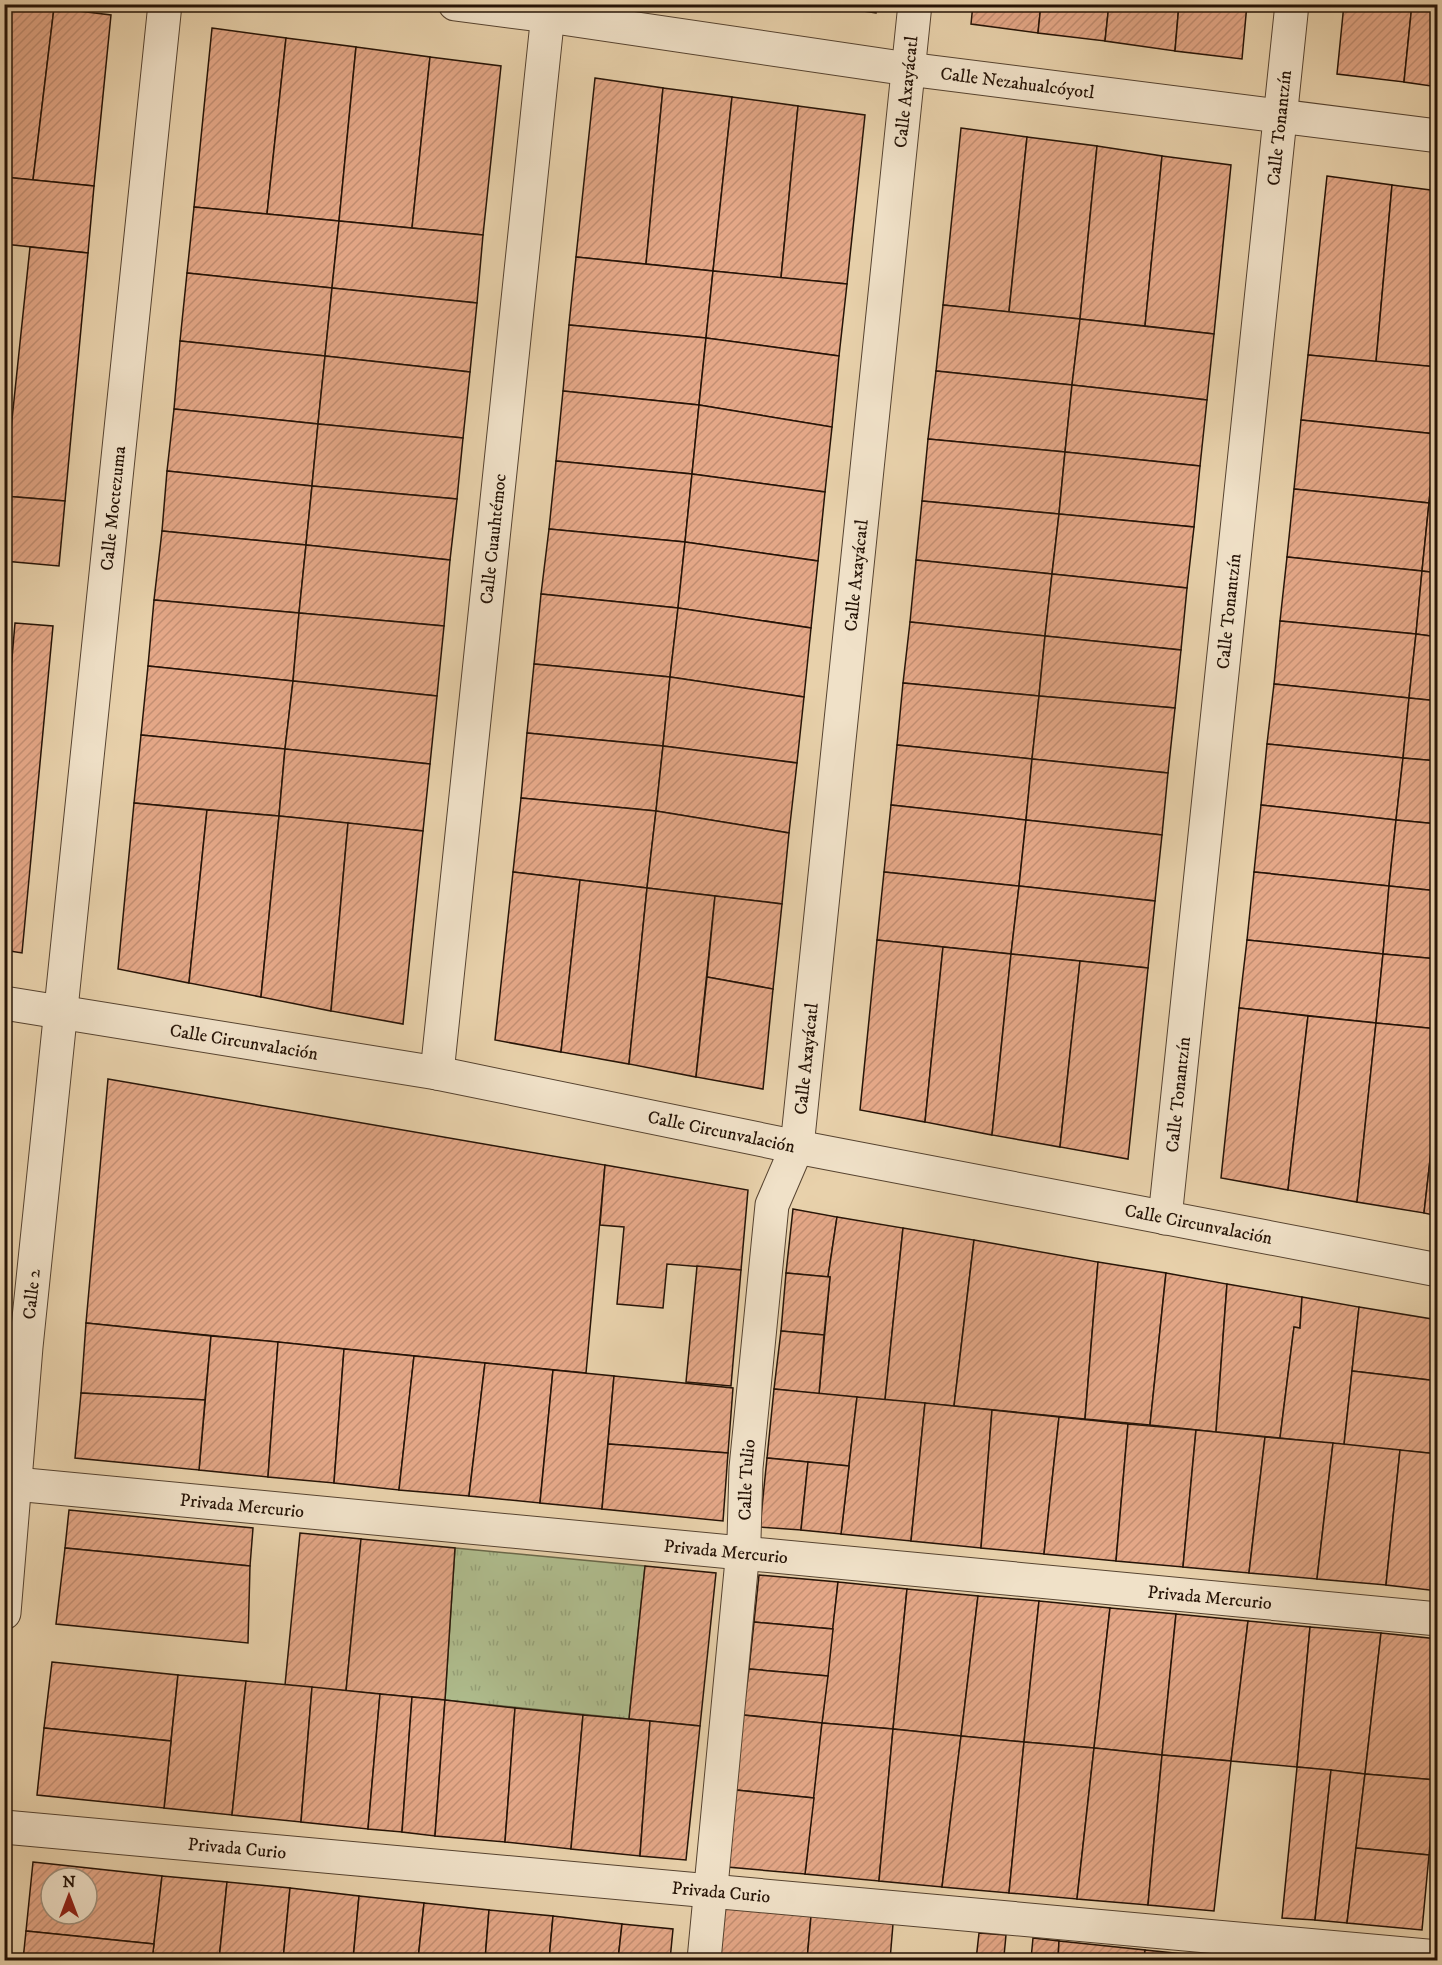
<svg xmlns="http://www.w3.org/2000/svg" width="1442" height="1965" font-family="'IM FELL DW Pica',serif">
  <defs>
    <pattern id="grass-tufts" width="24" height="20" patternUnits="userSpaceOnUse" patternTransform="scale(1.5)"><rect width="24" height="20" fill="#afbd8e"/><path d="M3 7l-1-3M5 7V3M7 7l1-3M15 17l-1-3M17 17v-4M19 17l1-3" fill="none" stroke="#96a279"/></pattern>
    <pattern id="building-hatch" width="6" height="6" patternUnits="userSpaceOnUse" patternTransform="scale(1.5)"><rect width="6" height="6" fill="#e4a787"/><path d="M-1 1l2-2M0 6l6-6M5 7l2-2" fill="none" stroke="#c38f73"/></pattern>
  </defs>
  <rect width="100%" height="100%" fill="#e8d1ab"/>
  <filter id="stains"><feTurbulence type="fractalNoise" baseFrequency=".00333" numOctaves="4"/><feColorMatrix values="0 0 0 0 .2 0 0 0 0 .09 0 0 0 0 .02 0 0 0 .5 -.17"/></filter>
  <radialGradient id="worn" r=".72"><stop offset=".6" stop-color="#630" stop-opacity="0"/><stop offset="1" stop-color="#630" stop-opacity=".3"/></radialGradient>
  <polygon fill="url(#grass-tufts)" stroke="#6a684a" stroke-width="1.5" points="455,1548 645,1566 629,1719 445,1700"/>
  <g fill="url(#building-hatch)" stroke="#261407" stroke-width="1.5" fill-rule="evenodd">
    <polygon points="4,4 26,4 54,8 33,180 4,177"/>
    <polygon points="815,4 877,4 876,13"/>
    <polygon points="973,4 1041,4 1038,33 971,24"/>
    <polygon points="1041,4 1109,4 1105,41 1038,33"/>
    <polygon points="1109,4 1179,4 1175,51 1105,41"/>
    <polygon points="1179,4 1247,4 1242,59 1175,51"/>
    <polygon points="1344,4 1412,4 1404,82 1337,74"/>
    <polygon points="1412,4 1438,4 1438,87 1404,82"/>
    <polygon points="54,8 111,15 94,186 33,180"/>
    <polygon points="212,28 286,38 267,214 194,207"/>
    <polygon points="286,38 356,47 339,221 267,214"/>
    <polygon points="356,47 430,57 412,228 339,221"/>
    <polygon points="430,57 501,66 483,235 412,228"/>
    <polygon points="595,78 663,88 646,264 576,257"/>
    <polygon points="663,88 732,97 713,271 646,264"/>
    <polygon points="732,97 798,106 781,278 713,271"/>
    <polygon points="798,106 865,115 847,284 781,278"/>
    <polygon points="961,128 1027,137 1009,312 943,305"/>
    <polygon points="1027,137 1097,146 1080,319 1009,312"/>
    <polygon points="1097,146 1162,156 1145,326 1080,319"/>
    <polygon points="1162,156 1231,165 1214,334 1145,326"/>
    <polygon points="1327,176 1392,185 1376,362 1308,355"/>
    <polygon points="4,177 94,186 88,253 4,244"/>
    <polygon points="1392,185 1438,191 1438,367 1376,362"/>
    <polygon points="194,207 339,221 332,288 187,273"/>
    <polygon points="339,221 483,235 477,303 332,288"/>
    <polygon points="30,247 88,253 65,501 4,496"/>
    <polygon points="576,257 713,271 706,338 569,325"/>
    <polygon points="713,271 847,284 839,356 706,338"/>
    <polygon points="187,273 332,288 325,356 180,341"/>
    <polygon points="332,288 477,303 470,372 325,356"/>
    <polygon points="943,305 1080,319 1072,385 936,371"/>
    <polygon points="1080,319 1214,334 1207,400 1072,385"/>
    <polygon points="569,325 706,338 699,405 563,391"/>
    <polygon points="706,338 839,356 832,427 699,405"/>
    <polygon points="180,341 325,356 318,424 174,409"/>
    <polygon points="1308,355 1438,367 1436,434 1301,420"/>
    <polygon points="325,356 470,372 463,438 318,424"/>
    <polygon points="936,371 1072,385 1065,452 928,439"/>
    <polygon points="1072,385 1207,400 1200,466 1065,452"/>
    <polygon points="563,391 699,405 692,474 556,461"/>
    <polygon points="699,405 832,427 825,492 692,474"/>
    <polygon points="174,409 318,424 312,486 167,471"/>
    <polygon points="1301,420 1436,434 1429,503 1294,489"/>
    <polygon points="318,424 463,438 457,499 312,486"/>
    <polygon points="1436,434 1438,434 1438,504 1429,503"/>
    <polygon points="928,439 1065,452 1059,514 922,501"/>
    <polygon points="1065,452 1200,466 1194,527 1059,514"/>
    <polygon points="556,461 692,474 685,542 549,529"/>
    <polygon points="167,471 312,486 306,545 162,531"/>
    <polygon points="692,474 825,492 818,561 685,542"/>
    <polygon points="312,486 457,499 450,560 306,545"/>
    <polygon points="1294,489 1429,503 1422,571 1287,557"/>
    <polygon points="4,496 65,501 59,566 4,561"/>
    <polygon points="922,501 1059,514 1052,574 916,560"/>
    <polygon points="1429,503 1438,504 1438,573 1422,571"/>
    <polygon points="1059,514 1194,527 1187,588 1052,574"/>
    <polygon points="549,529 685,542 678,608 541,594"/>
    <polygon points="162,531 306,545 299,613 154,600"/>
    <polygon points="685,542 818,561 811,628 678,608"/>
    <polygon points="306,545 450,560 444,626 299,613"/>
    <polygon points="1287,557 1422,571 1416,634 1280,621"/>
    <polygon points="916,560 1052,574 1045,636 910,622"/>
    <polygon points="1422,571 1438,573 1438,637 1416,634"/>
    <polygon points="1052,574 1187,588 1181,650 1045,636"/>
    <polygon points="541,594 678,608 670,677 534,664"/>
    <polygon points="154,600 299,613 293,681 148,666"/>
    <polygon points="678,608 811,628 804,697 670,677"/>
    <polygon points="299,613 444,626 437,696 293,681"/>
    <polygon points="1280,621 1416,634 1409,698 1274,684"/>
    <polygon points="910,622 1045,636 1039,696 903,683"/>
    <polygon points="15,623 53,626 22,953 4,950 4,741 7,718 4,717 4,704 8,704"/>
    <polygon points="1416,634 1438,637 1438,701 1409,698"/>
    <polygon points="1045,636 1181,650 1175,708 1039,696"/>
    <polygon points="534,664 670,677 663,746 527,733"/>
    <polygon points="148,666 293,681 285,749 141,735"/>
    <polygon points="670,677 804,697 797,763 663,746"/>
    <polygon points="293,681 437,696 430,764 285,749"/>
    <polygon points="903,683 1039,696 1032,759 897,745"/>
    <polygon points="1274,684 1409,698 1403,758 1267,744"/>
    <polygon points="1039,696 1175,708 1168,773 1032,759"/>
    <polygon points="1409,698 1438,701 1438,761 1403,758"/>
    <polygon points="527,733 663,746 656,811 521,798"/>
    <polygon points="141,735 285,749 279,816 134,803"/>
    <polygon points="1267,744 1403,758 1396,820 1261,805"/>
    <polygon points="897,745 1032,759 1026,820 891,805"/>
    <polygon points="663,746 797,763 789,833 656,811"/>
    <polygon points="285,749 430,764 423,831 279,816"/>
    <polygon points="1403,758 1438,761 1438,824 1396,820"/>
    <polygon points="1032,759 1168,773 1162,835 1026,820"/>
    <polygon points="521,798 656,811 647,888 513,872"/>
    <polygon points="134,803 207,810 189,983 118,969"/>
    <polygon points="891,805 1026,820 1019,886 884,872"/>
    <polygon points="1261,805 1396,820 1389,886 1254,872"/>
    <polygon points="207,810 279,816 261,997 189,983"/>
    <polygon points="656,811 789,833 782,904 647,888"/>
    <polygon points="279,816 348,823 331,1011 261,997"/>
    <polygon points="1026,820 1162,835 1155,901 1019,886"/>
    <polygon points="1396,820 1438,824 1438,891 1389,886"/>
    <polygon points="348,823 423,831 403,1024 331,1011"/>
    <polygon points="513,872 580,880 561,1052 495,1040"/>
    <polygon points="884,872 1019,886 1011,954 877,940"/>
    <polygon points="1254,872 1389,886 1383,954 1247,940"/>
    <polygon points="580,880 647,888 629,1064 561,1052"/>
    <polygon points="1019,886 1155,901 1148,968 1011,954"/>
    <polygon points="1389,886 1438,891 1438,959 1383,954"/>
    <polygon points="647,888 715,896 696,1077 629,1064"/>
    <polygon points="715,896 782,904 773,989 707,977"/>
    <polygon points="877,940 943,947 925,1122 860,1110"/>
    <polygon points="1247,940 1383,954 1376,1023 1239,1008"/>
    <polygon points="943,947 1011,954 992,1135 925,1122"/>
    <polygon points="1011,954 1080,961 1060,1147 992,1135"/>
    <polygon points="1383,954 1438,959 1438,1029 1376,1023"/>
    <polygon points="1080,961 1148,968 1128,1159 1060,1147"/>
    <polygon points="707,977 773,989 763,1089 696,1077"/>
    <polygon points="1239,1008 1308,1016 1288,1190 1221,1178"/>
    <polygon points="1308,1016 1376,1023 1357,1202 1288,1190"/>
    <polygon points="1376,1023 1438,1029 1438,1090 1424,1213 1357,1202"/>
    <polygon points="4,1051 10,1052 4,1100"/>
    <polygon points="108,1079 605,1165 586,1373 86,1323"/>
    <polygon points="1438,1090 1438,1216 1424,1213"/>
    <polygon points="605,1165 748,1190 741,1270 667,1264 663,1308 617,1304 624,1227 600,1225"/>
    <polygon points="793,1209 837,1217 828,1277 786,1273"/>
    <polygon points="837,1217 903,1228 885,1400 819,1394 830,1277 828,1277"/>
    <polygon points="903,1228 974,1240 954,1406 885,1400"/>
    <polygon points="974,1240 1098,1262 1085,1419 954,1406"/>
    <polygon points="1098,1262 1166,1273 1150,1425 1085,1419"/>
    <polygon points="697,1266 741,1270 731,1386 686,1382"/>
    <polygon points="786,1273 830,1277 824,1335 781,1331"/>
    <polygon points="1166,1273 1227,1284 1216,1432 1150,1425"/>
    <polygon points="1227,1284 1302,1297 1300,1328 1294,1327 1280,1438 1216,1432"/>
    <polygon points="1302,1297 1359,1307 1344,1445 1280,1438 1294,1327 1300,1328"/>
    <polygon points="1359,1307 1438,1320 1438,1381 1352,1371"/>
    <polygon points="86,1323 211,1336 205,1400 81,1393"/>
    <polygon points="781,1331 824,1335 819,1394 774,1389"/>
    <polygon points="211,1336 278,1342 268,1477 199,1470"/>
    <polygon points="278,1342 344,1349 334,1483 268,1477"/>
    <polygon points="344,1349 414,1356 399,1490 334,1483"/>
    <polygon points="414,1356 485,1363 469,1496 399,1490"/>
    <polygon points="485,1363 553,1370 540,1503 469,1496"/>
    <polygon points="553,1370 614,1376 602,1509 540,1503"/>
    <polygon points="1352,1371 1438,1381 1438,1454 1344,1445"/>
    <polygon points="614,1376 733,1388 728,1453 608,1444"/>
    <polygon points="774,1389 857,1397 849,1466 767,1458"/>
    <polygon points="81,1393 205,1400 199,1470 75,1458"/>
    <polygon points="857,1397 925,1403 911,1541 841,1534"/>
    <polygon points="925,1403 992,1410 981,1548 911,1541"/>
    <polygon points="992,1410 1059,1417 1044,1554 981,1548"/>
    <polygon points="1059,1417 1128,1424 1116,1561 1044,1554"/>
    <polygon points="1128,1424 1196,1430 1183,1567 1116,1561"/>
    <polygon points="1196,1430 1265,1437 1249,1573 1183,1567"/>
    <polygon points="1265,1437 1333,1443 1317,1579 1249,1573"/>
    <polygon points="1333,1443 1400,1450 1386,1585 1317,1579"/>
    <polygon points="608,1444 728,1453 723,1521 602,1509"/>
    <polygon points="1400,1450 1438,1454 1438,1591 1386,1585"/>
    <polygon points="767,1458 808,1462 801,1530 760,1527"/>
    <polygon points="808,1462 849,1466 841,1534 801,1530"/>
    <polygon points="69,1510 253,1528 250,1566 65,1548"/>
    <polygon points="300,1533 361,1539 346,1691 285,1685"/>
    <polygon points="361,1539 455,1548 445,1700 346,1691"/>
    <polygon points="65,1548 250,1566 248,1643 56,1624"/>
    <polygon points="645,1566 716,1573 700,1726 629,1719"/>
    <polygon points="759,1575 838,1582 833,1629 754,1622"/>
    <polygon points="838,1582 907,1589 893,1729 822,1723"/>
    <polygon points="907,1589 978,1596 961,1736 893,1729"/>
    <polygon points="978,1596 1039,1601 1024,1742 961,1736"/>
    <polygon points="1039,1601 1110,1608 1094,1748 1024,1742"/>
    <polygon points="1110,1608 1176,1614 1162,1755 1094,1748"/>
    <polygon points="1176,1614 1248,1621 1231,1761 1162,1755"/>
    <polygon points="1248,1621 1310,1627 1297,1767 1231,1761"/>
    <polygon points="754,1622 833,1629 828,1676 749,1669"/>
    <polygon points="1310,1627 1381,1633 1365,1774 1297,1767"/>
    <polygon points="1381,1633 1438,1639 1438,1760 1436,1780 1365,1774"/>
    <polygon points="52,1662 178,1675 171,1741 44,1728"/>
    <polygon points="749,1669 828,1676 822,1723 743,1715"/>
    <polygon points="178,1675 246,1681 232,1815 164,1808"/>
    <polygon points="246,1681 312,1687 301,1822 232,1815"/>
    <polygon points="312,1687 380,1694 368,1829 301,1822"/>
    <polygon points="380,1694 412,1697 402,1832 368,1829"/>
    <polygon points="412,1697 445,1700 435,1836 402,1832"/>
    <polygon points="445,1700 515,1708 505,1842 435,1836"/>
    <polygon points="515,1708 583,1715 571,1849 505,1842"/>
    <polygon points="583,1715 650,1721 640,1856 571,1849"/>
    <polygon points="743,1715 822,1723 814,1798 736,1790"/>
    <polygon points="650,1721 700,1726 686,1860 640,1856"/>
    <polygon points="822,1723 893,1729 879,1881 805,1874"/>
    <polygon points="44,1728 171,1741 164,1808 37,1795"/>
    <polygon points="893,1729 961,1736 942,1887 879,1881"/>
    <polygon points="961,1736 1024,1742 1009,1893 942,1887"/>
    <polygon points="1024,1742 1094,1748 1077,1899 1009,1893"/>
    <polygon points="1094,1748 1162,1755 1148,1905 1077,1899"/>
    <polygon points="1162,1755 1231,1761 1214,1911 1148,1905"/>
    <polygon points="1297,1767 1331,1770 1315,1920 1282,1918"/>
    <polygon points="1331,1770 1365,1774 1347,1923 1315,1920"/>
    <polygon points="1365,1774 1436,1780 1429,1855 1356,1848"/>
    <polygon points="736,1790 814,1798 805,1874 727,1867"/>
    <polygon points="1356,1848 1429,1855 1422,1930 1347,1923"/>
    <path d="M33,1862l129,14 -8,68 -128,-13zM51,1878h36v36h-36z"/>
    <polygon points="162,1876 227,1882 219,1960 152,1960"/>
    <polygon points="227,1882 290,1888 283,1960 219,1960"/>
    <polygon points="290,1888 359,1896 353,1960 283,1960"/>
    <polygon points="359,1896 424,1903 418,1960 353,1960"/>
    <polygon points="424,1903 489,1910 485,1960 418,1960"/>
    <polygon points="725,1907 811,1916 807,1960 719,1960"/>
    <polygon points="489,1910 553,1916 549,1960 485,1960"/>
    <polygon points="553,1916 622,1924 618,1960 549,1960"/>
    <polygon points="811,1916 893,1924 890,1960 807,1960"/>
    <polygon points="622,1924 673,1929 670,1960 618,1960"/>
    <polygon points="26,1931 154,1944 152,1960 23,1960"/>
    <polygon points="979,1933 1006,1935 1004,1956 1031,1959 1033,1938 1059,1941 1058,1960 976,1960"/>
    <polygon points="1059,1941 1145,1950 1144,1960 1058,1960"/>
    <polygon points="1145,1950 1213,1957 1212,1960 1144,1960"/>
  </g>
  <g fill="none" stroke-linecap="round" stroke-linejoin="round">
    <g stroke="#564330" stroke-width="35">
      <g id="street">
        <path id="s1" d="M455,4l93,12 360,53 530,67"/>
        <path id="s2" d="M4,1003l433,70 360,74 641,123"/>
        <path id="s3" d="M437,1073l112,-1069"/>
        <path id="s4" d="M1165,1218l127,-1214"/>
        <path id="s5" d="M15,1484l1423,135"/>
        <path id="s6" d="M4,1613l22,-266 139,-1343"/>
        <path id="s7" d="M4,1827l1434,130"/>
        <path id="s8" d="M704,1960l40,-421 2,-71 26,-263 25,-58 118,-1143"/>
      </g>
    </g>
    <use href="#street" stroke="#f0e1c8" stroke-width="33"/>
  </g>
  <g text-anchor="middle" stroke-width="5" stroke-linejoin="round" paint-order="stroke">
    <g font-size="18" fill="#261407" stroke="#f0e1c8">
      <text dy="6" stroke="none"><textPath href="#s1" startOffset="568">Calle Nezahualcóyotl</textPath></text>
      <text dy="6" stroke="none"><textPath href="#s8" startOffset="1882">Calle Axayácatl</textPath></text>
      <text dy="6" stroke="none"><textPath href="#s4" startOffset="1096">Calle Tonantzín</textPath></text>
      <text dy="6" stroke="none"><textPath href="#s6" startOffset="1110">Calle Moctezuma</textPath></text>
      <text dy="6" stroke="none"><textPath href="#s3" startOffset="537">Calle Cuauhtémoc</textPath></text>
      <text dy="6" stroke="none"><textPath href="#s8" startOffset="1396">Calle Axayácatl</textPath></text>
      <text dy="6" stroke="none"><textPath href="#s4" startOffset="610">Calle Tonantzín</textPath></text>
      <text dy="6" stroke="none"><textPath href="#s2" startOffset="243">Calle Circunvalación</textPath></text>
      <text dy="6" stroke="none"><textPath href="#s8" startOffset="910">Calle Axayácatl</textPath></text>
      <text dy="6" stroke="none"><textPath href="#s4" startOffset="124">Calle Tonantzín</textPath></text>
      <text dy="6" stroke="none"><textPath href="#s2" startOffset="729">Calle Circunvalación</textPath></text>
      <text dy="6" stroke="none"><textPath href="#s2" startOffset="1215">Calle Circunvalación</textPath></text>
      <text dy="6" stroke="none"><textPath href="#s6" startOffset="320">Calle 2</textPath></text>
      <text dy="6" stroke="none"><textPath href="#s8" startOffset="482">Calle Tulio</textPath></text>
      <text dy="6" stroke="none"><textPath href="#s5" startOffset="228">Privada Mercurio</textPath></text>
      <text dy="6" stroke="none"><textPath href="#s5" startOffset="714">Privada Mercurio</textPath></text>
      <text dy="6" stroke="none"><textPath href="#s5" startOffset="1200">Privada Mercurio</textPath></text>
      <text dy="6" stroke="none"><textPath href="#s7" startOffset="234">Privada Curio</textPath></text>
      <text dy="6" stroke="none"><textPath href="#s7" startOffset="720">Privada Curio</textPath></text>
    </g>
  </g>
  <rect width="1442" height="1965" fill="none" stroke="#e8d1ab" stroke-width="24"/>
  <rect x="6" y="6" width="1430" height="1953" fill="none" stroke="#261407" stroke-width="3"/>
  <rect x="12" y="12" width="1418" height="1941" fill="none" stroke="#261407" stroke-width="1.5"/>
  <g transform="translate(69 1896)"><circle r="28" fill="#f0e1c8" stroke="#9f8f7b" stroke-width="1.5"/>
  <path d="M0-4.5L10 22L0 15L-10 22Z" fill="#8f2418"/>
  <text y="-9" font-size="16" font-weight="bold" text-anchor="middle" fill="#261407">N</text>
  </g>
  <rect width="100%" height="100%" filter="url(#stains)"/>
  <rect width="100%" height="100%" fill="url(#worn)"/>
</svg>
